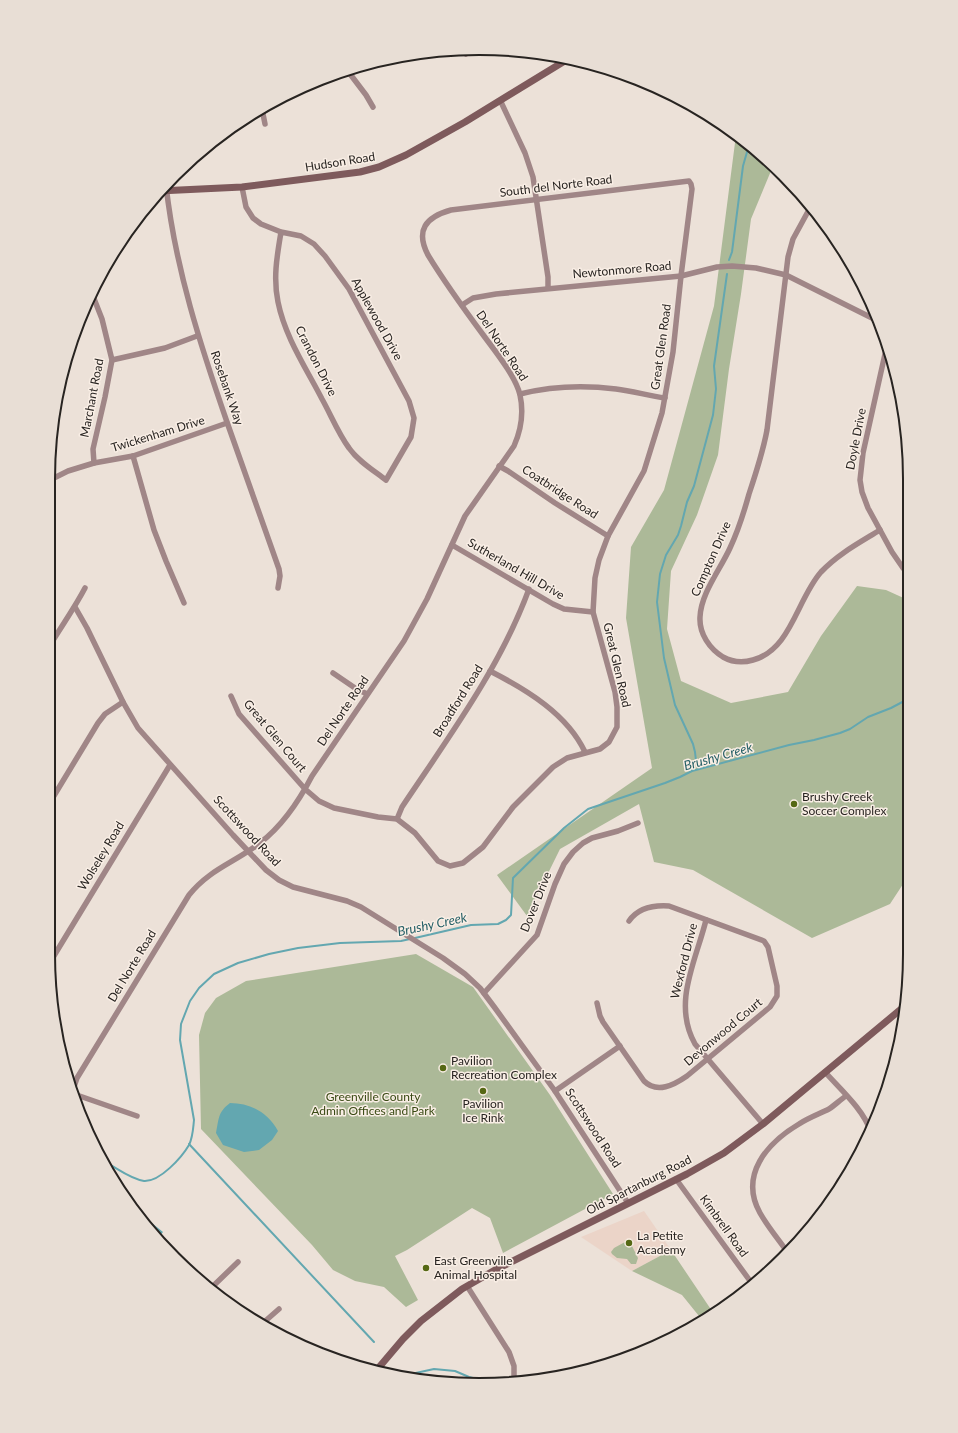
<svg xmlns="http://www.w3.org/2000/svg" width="958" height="1433" font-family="Lato,sans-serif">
  <rect width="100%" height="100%" fill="#ece1d8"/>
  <polygon fill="#ebd4c8" points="644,1211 671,1250 632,1271 581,1237"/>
  <g fill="#acb998">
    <polygon points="736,135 763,155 773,166 751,219 741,294 729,369 718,455 697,515 671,571 667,629 681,681 731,703 788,692 821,636 857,586 886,590 908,600 907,878 890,904 812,938 693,870 654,862 639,804 560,849 527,916 497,875 652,768 626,618 631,547 664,490 714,306"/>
    <polygon points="416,954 473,987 550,1095 613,1194 503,1253 490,1218 472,1208 407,1250 395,1256 418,1300 406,1307 384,1287 355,1281 333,1270 312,1245 201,1129 199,1035 205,1013 216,998 246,981"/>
    <polygon points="625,1242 630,1242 638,1258 636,1264 631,1264 627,1259 617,1258 612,1254 611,1252 614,1248"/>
    <polygon points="671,1250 714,1314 703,1321 682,1295 632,1271"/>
  </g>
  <g fill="#63a7b0">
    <path d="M230,1103c21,0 38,10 48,28l-6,9 -13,10 -15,2 -21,-7 -7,-12c3,-15 2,-21 14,-30z"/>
    <polygon points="148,1220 163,1232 158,1238 145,1223"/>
  </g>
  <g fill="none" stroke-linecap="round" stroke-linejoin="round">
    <g stroke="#63a7b0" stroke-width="2">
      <polyline points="729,260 732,252 743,166 749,145"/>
      <polyline points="692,771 696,761 695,752 693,744 675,705 664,658 657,602 660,574 666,555 678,535 681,526 687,502 694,486 713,415 716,389 714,366 727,274"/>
      <polyline points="415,938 471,925 498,924 506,920 511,915 513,878 564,828 588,809 665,783 680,777 692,771 789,745 814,740 840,733 850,729 868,717 891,708 908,699"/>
      <polyline points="189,1144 374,1342"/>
      <path d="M105,1162c12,6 25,17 39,19 16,1 38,-24 45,-36 4,-8 4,-16 5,-25l-14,-80 1,-16 9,-23 9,-13 15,-14 24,-11 31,-9 29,-6 42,-5 61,-2 9,-2"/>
      <polyline points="397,1370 402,1376 434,1369 455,1371 469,1377 496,1384"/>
    </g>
    <g stroke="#a08687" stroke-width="5.5">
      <polyline points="463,49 466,54"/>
      <polyline points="347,70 366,95 373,107"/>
      <polyline points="501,102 525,153 533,177 548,277 548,288"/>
      <polyline points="262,109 265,124"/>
      <path d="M166,185c9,83 35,162 62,240 17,48 34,96 51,144l1,7 -2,12"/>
      <path d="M242,187l4,20 7,11 8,6 20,8 20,4 13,8 11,12 24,33 60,112 5,17 -3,19 -25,43c-13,-10 -28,-19 -37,-32 -11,-15 -18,-33 -27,-49 -16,-31 -37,-62 -44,-97 -5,-24 -1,-46 3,-70"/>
      <path d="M811,206l-18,33 -5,18 -21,173c-4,22 -11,43 -18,64 -5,18 -11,37 -19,54 -10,22 -29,45 -30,69 -1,17 10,32 23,40 9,5 20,6 30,3 38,-10 44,-61 68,-88 17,-18 38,-29 59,-42"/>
      <polyline points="91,291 102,319 112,360 105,397 93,449 94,463"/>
      <polyline points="462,305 473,298 496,294 681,276 717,267 732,266 756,268 786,275 878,321"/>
      <polyline points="887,345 863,453 860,480 862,492 868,508 892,552 903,568 908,573"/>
      <polyline points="112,360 165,348 197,336"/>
      <path d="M520,394c32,-8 64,-9 96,-5 17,2 33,7 49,9"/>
      <polyline points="133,456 154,530 166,561 184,603"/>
      <polyline points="499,466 508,471 555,503 608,536"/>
      <polyline points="52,479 68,471 94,463 133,456 227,423"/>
      <polyline points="452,545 553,604 564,609 593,612"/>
      <polyline points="75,607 87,628 123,702 138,728 233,835 266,870 279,880 293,887 347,901 361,907 443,958 465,974 480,988 495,1008 555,1091 628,1203"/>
      <path d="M52,642c11,-18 23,-35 33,-54"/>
      <path d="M490,671c37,19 77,43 95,81"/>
      <polyline points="333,673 355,688 367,694"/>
      <polyline points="52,799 98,723 105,714 123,702"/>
      <path d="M397,819l5,-12c46,-69 98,-139 127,-218"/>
      <path d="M706,920c-10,41 -34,83 -11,124l68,80"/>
      <polyline points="52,959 170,765"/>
      <polyline points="484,993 537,935 555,884 564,864 573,852 583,843 592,838 618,831 638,823"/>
      <path d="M597,1003l3,13 3,6 41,59c13,13 30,4 43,-5l83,-69 7,-11v-10l-9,-39 -4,-6 -95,-35c-15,-1 -31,2 -40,15"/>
      <path d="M825,1072c16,18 38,37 46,60"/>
      <polyline points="555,1091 620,1046"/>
      <polyline points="71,1093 137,1116"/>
      <path d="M72,1093l5,-15 112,-183c21,-26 45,-32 71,-52 22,-17 39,-42 52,-67l92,-135 23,-42 38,-83 49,-70c7,-16 10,-33 6,-51 -4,-18 -25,-44 -36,-59 -20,-27 -39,-53 -56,-81 -13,-25 -2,-38 23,-45l238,-29 2,3 1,5 -11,87 -8,76 -11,61 -18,58 -36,65 -9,24 -4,18 -2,34 22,80 2,15v20l-8,15 -9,7 -33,9 -14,9 -40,40 -30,40 -20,16 -13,3 -12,-5 -23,-28 -18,-14 -19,-2 -44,-9 -15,-7 -14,-12 -66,-75 -8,-18"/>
      <polyline points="676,1179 753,1285"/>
      <polyline points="835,1190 839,1181 844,1177"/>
      <path d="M788,1253c-9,-13 -20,-26 -28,-40 -21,-38 7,-70 39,-89 9,-6 20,-10 30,-15 6,-4 11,-9 17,-13"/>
      <polyline points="467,1286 509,1352 514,1366 514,1383"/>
      <polyline points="209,1290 238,1262"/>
      <polyline points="263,1323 279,1309"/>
      <polyline points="319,1354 321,1352"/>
    </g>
    <g stroke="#7e5a5c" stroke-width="7">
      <polyline points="159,191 242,187 360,172 379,167 406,155 465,122 568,59"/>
      <polyline points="375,1372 403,1339 421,1321 462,1289 495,1270 687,1174 724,1153 763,1124 906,1005"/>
    </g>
  </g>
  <g fill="#556814" stroke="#f9eee5" stroke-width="1.5">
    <circle cx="794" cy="804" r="4"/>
    <circle cx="443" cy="1068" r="4"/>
    <circle cx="483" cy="1091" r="4"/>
    <circle cx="629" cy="1243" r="4"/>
    <circle cx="426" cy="1268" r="4"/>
  </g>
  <g text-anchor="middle" stroke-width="3" stroke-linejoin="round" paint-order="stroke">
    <g font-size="12" fill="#282421" stroke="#f9eee5">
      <text transform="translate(340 162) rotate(-9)" y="4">Hudson Road</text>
      <text transform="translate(556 186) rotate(-7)" y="4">South del Norte Road</text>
      <text transform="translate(622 270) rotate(-5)" y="4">Newtonmore Road</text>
      <text transform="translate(377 319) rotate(61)" y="4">Applewood Drive</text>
      <text transform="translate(502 346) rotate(56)" y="4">Del Norte Road</text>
      <text transform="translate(661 347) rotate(-82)" y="4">Great Glen Road</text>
      <text transform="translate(316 361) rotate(63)" y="4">Crandon Drive</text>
      <text transform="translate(227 388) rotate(71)" y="4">Rosebank Way</text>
      <text transform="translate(92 398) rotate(-79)" y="4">Marchant Road</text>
      <text transform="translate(158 434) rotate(-17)" y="4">Twickenham Drive</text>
      <text transform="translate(856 439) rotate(-79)" y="4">Doyle Drive</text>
      <text transform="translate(560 492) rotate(33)" y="4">Coatbridge Road</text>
      <text transform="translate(711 559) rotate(-66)" y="4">Compton Drive</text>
      <text transform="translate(516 569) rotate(30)" y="4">Sutherland Hill Drive</text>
      <text transform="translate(617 665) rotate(77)" y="4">Great Glen Road</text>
      <text transform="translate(458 701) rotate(-58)" y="4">Broadford Road</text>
      <text transform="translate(343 711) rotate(-56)" y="4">Del Norte Road</text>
      <text transform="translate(275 736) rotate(50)" y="4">Great Glen Court</text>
      <text transform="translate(247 831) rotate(47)" y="4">Scottswood Road</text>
      <text transform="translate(101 856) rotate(-59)" y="4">Wolseley Road</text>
      <text transform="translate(536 902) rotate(-68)" y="4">Dover Drive</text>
      <text transform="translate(684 961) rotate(-76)" y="4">Wexford Drive</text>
      <text transform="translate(132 966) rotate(-59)" y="4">Del Norte Road</text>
      <text transform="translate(723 1032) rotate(-40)" y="4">Devonwood Court</text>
      <text transform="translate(593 1128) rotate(57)" y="4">Scottswood Road</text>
      <text transform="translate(639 1185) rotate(-27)" y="4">Old Spartanburg Road</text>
      <text transform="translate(724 1226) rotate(54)" y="4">Kimbrell Road</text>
    </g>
    <g font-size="12" fill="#282421" stroke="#f9eee5" text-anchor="start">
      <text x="802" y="801">Brushy Creek<tspan x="802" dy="14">Soccer Complex</tspan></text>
      <text x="451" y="1065">Pavilion<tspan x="451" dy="14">Recreation Complex</tspan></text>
      <text x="483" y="1108" text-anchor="middle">Pavilion<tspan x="483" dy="14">Ice Rink</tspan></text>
      <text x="637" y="1240">La Petite<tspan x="637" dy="14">Academy</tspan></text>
      <text x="434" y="1265">East Greenville<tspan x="434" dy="14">Animal Hospital</tspan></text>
    </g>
    <g font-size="12" fill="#384913" stroke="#f9eee5">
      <text x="373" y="1101">Greenville County<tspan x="373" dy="14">Admin Offices and Park</tspan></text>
    </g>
    <g font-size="13" font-style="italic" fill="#255f66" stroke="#f9eee5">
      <text transform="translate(718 756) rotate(-16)" y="5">Brushy Creek</text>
      <text transform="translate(432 924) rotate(-12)" y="5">Brushy Creek</text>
    </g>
  </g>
  <path d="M0 0H958V1433H0ZM479 55H479A424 424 0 0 1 903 479V954A424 424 0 0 1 479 1378H479A424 424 0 0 1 55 954V479A424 424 0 0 1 479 55Z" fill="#e8ded5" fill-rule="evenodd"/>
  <path fill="none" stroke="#282421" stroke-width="2" d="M479 55H479A424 424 0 0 1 903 479V954A424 424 0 0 1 479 1378H479A424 424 0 0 1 55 954V479A424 424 0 0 1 479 55Z"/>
</svg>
